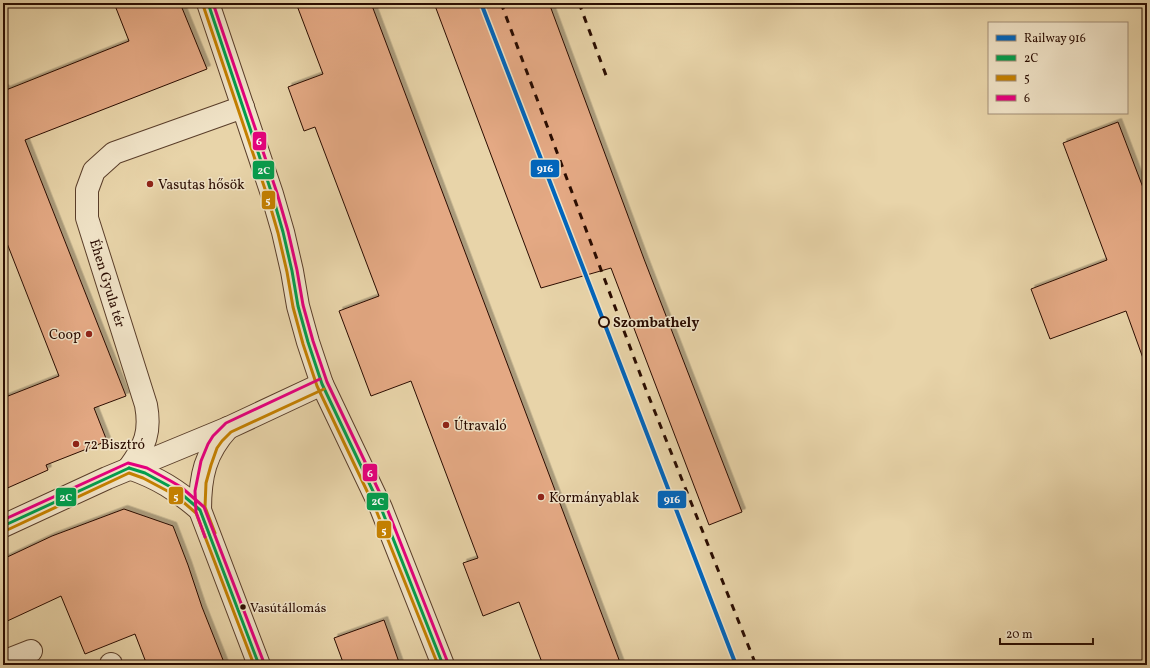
<svg xmlns="http://www.w3.org/2000/svg" width="1150" height="668" font-family="Vollkorn,serif">
  <defs>
    <filter id="shadow"><feDropShadow dx="3.5" dy="-3.5" stdDeviation="0" flood-color="#0004"/></filter>
  </defs>
  <rect width="100%" height="100%" fill="#e8d4a9"/>
  <filter id="stains"><feTurbulence type="fractalNoise" baseFrequency=".005" numOctaves="4"/><feColorMatrix values="0 0 0 0 .2 0 0 0 0 .09 0 0 0 0 .02 0 0 0 .5 -.17"/></filter>
  <radialGradient id="worn" r=".72"><stop offset=".6" stop-color="#630" stop-opacity="0"/><stop offset="1" stop-color="#630" stop-opacity=".3"/></radialGradient>
  <g fill="#e4a984" stroke="#2a0c00" filter="url(#shadow)">
    <polygon points="114,3 180,3 207,69 25,140 126,396 94,408 107,441 46,465 48,470 3,490 3,398 59,376 3,233 3,88 5,88 6,90 129,41"/>
    <polygon points="296,3 371,3 621,665 543,665 519,602 483,616 463,563 478,558 411,381 371,396 339,311 379,296 315,127 304,131 288,87 323,74"/>
    <polygon points="434,3 549,3 644,259 742,512 709,525 611,268 541,288"/>
    <polygon points="1118,122 1147,198 1147,361 1144,361 1126,311 1050,339 1031,289 1107,260 1063,143"/>
    <polygon points="124,509 173,526 188,565 202,607 225,665 147,665 135,634 85,654 61,596 3,623 3,559 52,536"/>
    <polygon points="384,620 400,665 344,665 334,638"/>
  </g>
  <g fill="none" stroke-linecap="round" stroke-linejoin="round">
    <g stroke="#5a3e2a" stroke-width="24">
      <g id="minor">
        <polyline points="208,3 272,194 283,232 292,271 298,306 308,342 322,384 381,508 443,665"/>
        <path d="M228,428c-23,25 -28,48 -28,82l59,155"/>
        <path d="M129,468c16,-22 22,-36 17,-63l-59,-187v-28l7,-19 20,-18 129,-46"/>
        <path d="M129,468c29,10 48,22 71,42"/>
        <polyline points="3,526 107,478 228,428 322,384"/>
        <polyline points="3,662 31,651"/>
        <polyline points="111,664 111,665"/>
      </g>
    </g>
    <use href="#minor" stroke="#f0e3c7" stroke-width="22"/>
    <g stroke="#2a0c00" stroke-width="3" stroke-dasharray="7 7" stroke-linecap="butt">
      <polyline points="501,3 645,387 756,665"/>
      <polyline points="579,3 607,78"/>
    </g>
    <g stroke="#f0e3c7" stroke-width="6">
      <g id="bus-1">
        <polyline points="208,3 272,194 283,232 292,271 298,306 308,342 322,384 381,508 443,665"/>
        <polyline points="129,468 145,473 178,491 200,510 259,665"/>
        <polyline points="3,526 129,468"/>
      </g>
    </g>
    <g stroke="#f0e3c7" stroke-width="6">
      <g id="bus-2">
        <polyline points="203,5 267,195 278,233 287,272 293,307 303,344 317,386 376,510 438,665"/>
        <polyline points="5,531 129,473 143,478 175,495 196,513 254,665"/>
        <polyline points="215,533 205,507 206,483 211,465 217,448 222,441 231,432 324,389"/>
      </g>
    </g>
    <g stroke="#f0e3c7" stroke-width="6">
      <g id="bus-3">
        <polyline points="213,3 277,193 288,231 297,270 303,305 313,341 327,382 386,506 448,663"/>
        <polyline points="3,520 128,463 147,468 169,480 181,487 204,507 264,663"/>
        <polyline points="205,537 196,512 195,491 201,461 208,444 213,436 226,423 320,379"/>
      </g>
    </g>
    <use href="#bus-1" stroke="#029e4d" stroke-width="3"/>
    <use href="#bus-2" stroke="#c48000" stroke-width="3"/>
    <use href="#bus-3" stroke="#e5007d" stroke-width="3"/>
    <g stroke="#f0e3c7" stroke-width="7">
      <polyline id="rail-1" points="481,3 736,665"/>
    </g>
    <use href="#rail-1" stroke="#0065bd" stroke-width="4"/>
  </g>
  <g fill="#8f2418" stroke="#f0e3c7" stroke-width="1.5">
    <circle cx="150" cy="184" r="4"/>
    <circle cx="89" cy="334" r="4"/>
    <circle cx="446" cy="425" r="4"/>
    <circle cx="76" cy="444" r="4"/>
    <circle cx="541" cy="497" r="4"/>
  </g>
  <circle fill="#f0e3c7" stroke="#2a0c00" stroke-width="2" cx="604" cy="322" r="5"/>
  <circle fill="#2a0c00" stroke="#f0e3c7" stroke-width="1.5" cx="243" cy="607" r="3.5"/>
  <g text-anchor="middle" stroke-width="3" stroke-linejoin="round" paint-order="stroke">
    <g font-size="13" fill="#2a0c00" stroke="#f0e3c7" text-anchor="start">
      <text x="250" y="612">Vasútállomás</text>
    </g>
    <g font-size="14" fill="#2a0c00" stroke="#f0e3c7" text-anchor="start">
      <text x="158" y="189">Vasutas hősök</text>
      <text x="81" y="339" text-anchor="end">Coop</text>
      <text x="454" y="430">Útravaló</text>
      <text x="84" y="449">72 Bisztró</text>
      <text x="549" y="502">Kormányablak</text>
    </g>
    <g font-size="14" fill="#2a0c00" stroke="#f0e3c7">
      <text transform="translate(108 283) rotate(73)" y="5">Éhen Gyula tér</text>
    </g>
    <g font-size="14" font-weight="bold" fill="#2a0c00" stroke="#f0e3c7" text-anchor="start">
      <text x="613" y="327">Szombathely</text>
    </g>
  </g>
  <g stroke="#f0e3c7" stroke-width="1.5">
    <rect x="252" y="131" width="15" height="20" rx="4" fill="#e5007d"/>
    <rect x="530" y="159" width="30" height="19" rx="4" fill="#0065bd"/>
    <rect x="252" y="160" width="23" height="20" rx="4" fill="#029e4d"/>
    <rect x="261" y="190" width="15" height="20" rx="4" fill="#c48000"/>
    <rect x="362" y="463" width="16" height="19" rx="4" fill="#e5007d"/>
    <rect x="168" y="486" width="16" height="19" rx="4" fill="#c48000"/>
    <rect x="55" y="487" width="22" height="20" rx="4" fill="#029e4d"/>
    <rect x="657" y="490" width="30" height="19" rx="4" fill="#0065bd"/>
    <rect x="366" y="492" width="23" height="19" rx="4" fill="#029e4d"/>
    <rect x="376" y="520" width="16" height="19" rx="4" fill="#c48000"/>
  </g>
  <g font-size="11" text-anchor="middle" font-weight="bold" fill="#fff">
    <text x="259" y="145">6</text>
    <text x="545" y="172">916</text>
    <text x="264" y="174">2C</text>
    <text x="268" y="204">5</text>
    <text x="370" y="477">6</text>
    <text x="176" y="500">5</text>
    <text x="66" y="501">2C</text>
    <text x="672" y="503">916</text>
    <text x="378" y="505">2C</text>
    <text x="384" y="534">5</text>
  </g>
  <rect width="1150" height="668" fill="none" stroke="#e8d4a9" stroke-width="16"/>
  <rect x="4" y="4" width="1142" height="660" fill="none" stroke="#2a0c00" stroke-width="2"/>
  <rect x="8" y="8" width="1134" height="652" fill="none" stroke="#2a0c00"/>
  <rect x="988" y="22" width="140" height="92" fill="#f0e3c7" stroke="#a18d77"/>
  <rect x="996" y="35" width="20" height="6" fill="#0065bd" stroke="#a18d77"/>
  <text x="1024" y="42" font-size="12" fill="#2a0c00">Railway 916</text>
  <rect x="996" y="55" width="20" height="6" fill="#029e4d" stroke="#a18d77"/>
  <text x="1024" y="62" font-size="12" fill="#2a0c00">2C</text>
  <rect x="996" y="75" width="20" height="6" fill="#c48000" stroke="#a18d77"/>
  <text x="1024" y="82" font-size="12" fill="#2a0c00">5</text>
  <rect x="996" y="95" width="20" height="6" fill="#e5007d" stroke="#a18d77"/>
  <text x="1024" y="102" font-size="12" fill="#2a0c00">6</text>
  <path d="M1000 638v6h93v-6" fill="none" stroke="#2a0c00" stroke-width="2"/>
  <text x="1006" y="638" font-size="12" fill="#2a0c00" stroke="#f0e3c7" stroke-width="3" paint-order="stroke">20 m</text>
  <rect width="100%" height="100%" filter="url(#stains)"/>
  <rect width="100%" height="100%" fill="url(#worn)"/>
</svg>
